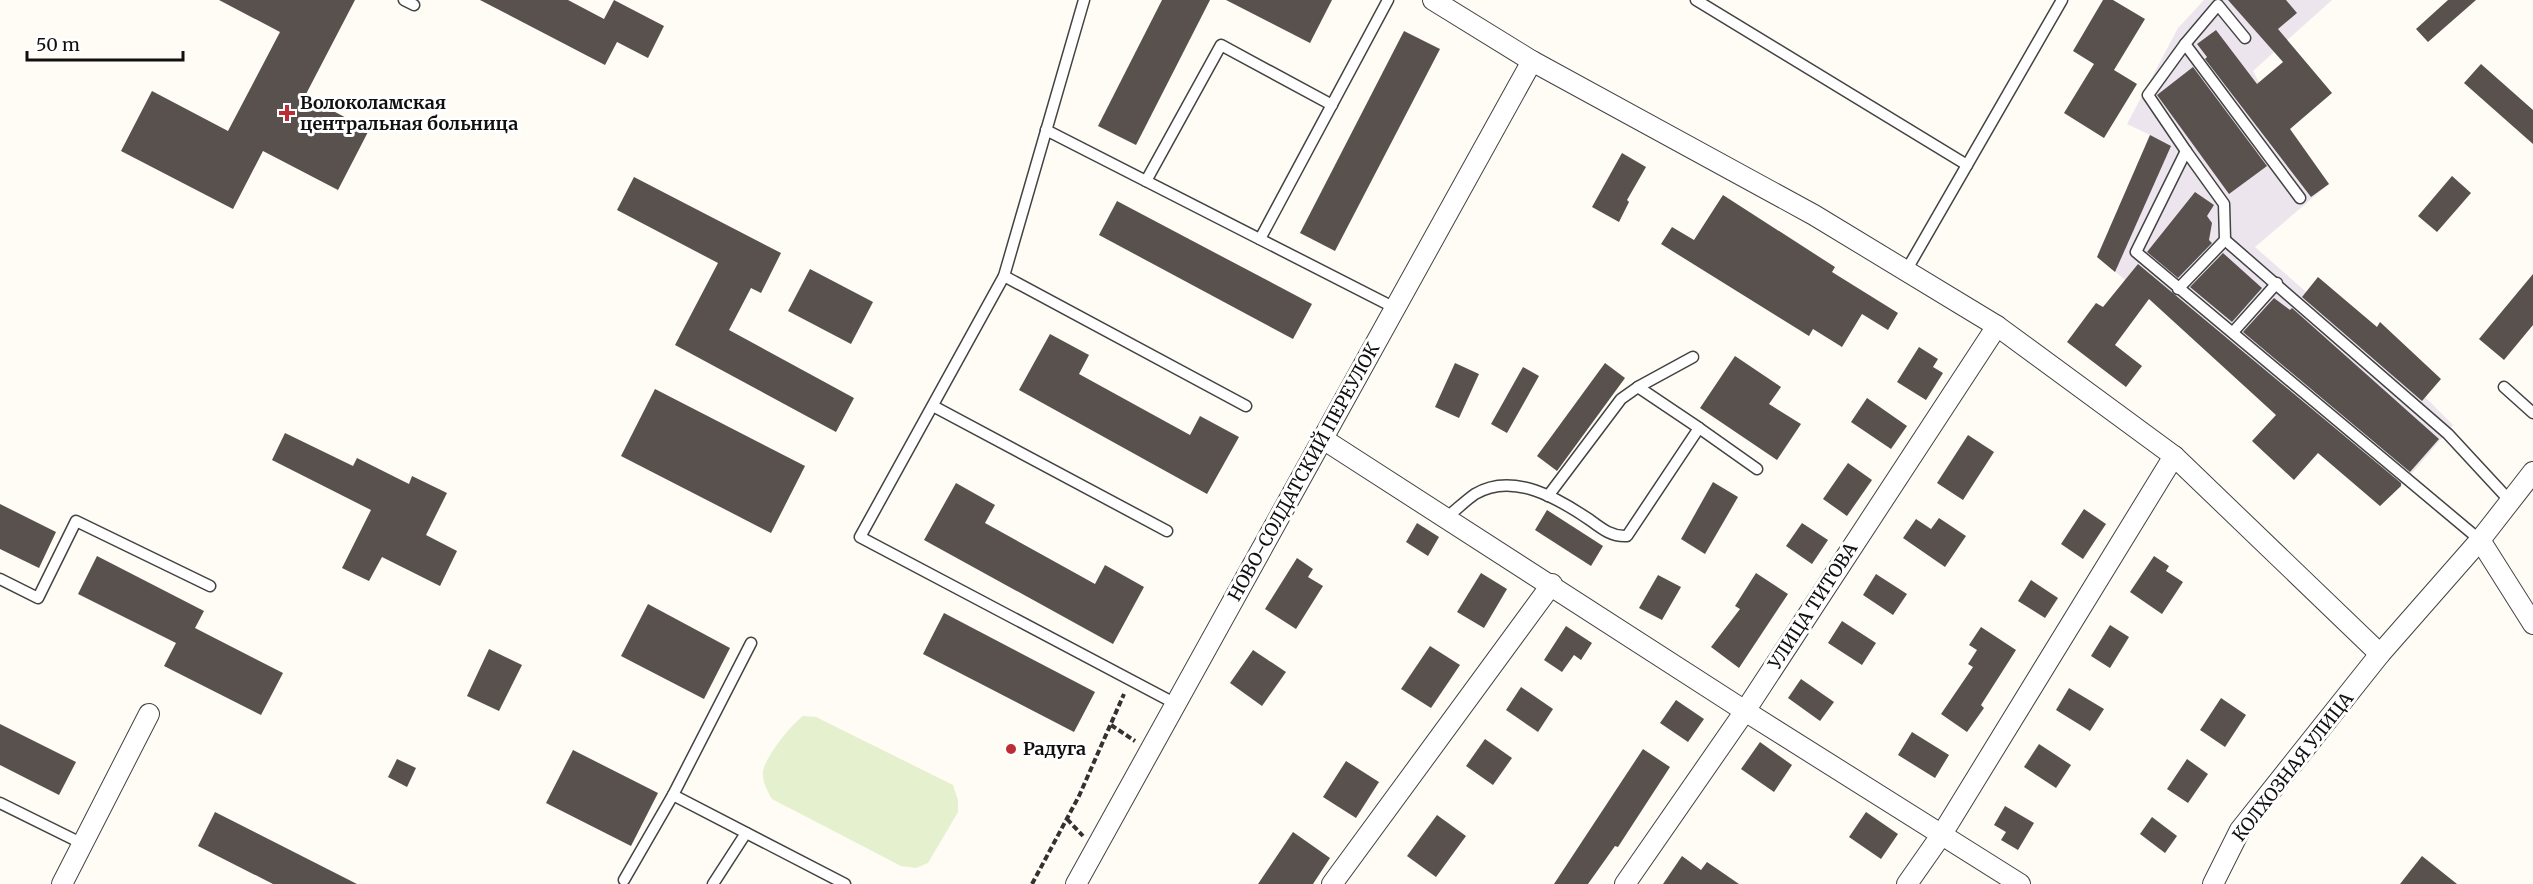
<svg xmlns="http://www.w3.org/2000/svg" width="2533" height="884" font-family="Merriweather,serif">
  <rect width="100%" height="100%" fill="#fefcf4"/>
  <polygon fill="#ede5ee" points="2204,0 2332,0 2253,71 2263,90 2329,184 2255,247 2425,397 2453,425 2401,486 2380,506 2318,453 2149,299 2097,257 2150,135 2127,124 2178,28"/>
  <path fill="#e5f0cf" d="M803,716l13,1 137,68 5,15v12l-30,51 -12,5 -15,-2 -129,-67c-5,-9 -10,-17 -9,-28 3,-15 28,-46 40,-55z"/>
  <g fill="#59514d">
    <polygon points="219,0 355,0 305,96 369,130 338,190 263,151 233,209 121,151 152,91 228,131 280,32"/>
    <polygon points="480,0 568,0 604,19 614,0 664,26 648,58 617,42 605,65"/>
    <polygon points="1162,0 1210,0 1136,145 1098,126"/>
    <polygon points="1226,0 1332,0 1310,43"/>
    <polygon points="2103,0 2113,0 2145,19 2114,70 2137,84 2104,138 2064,113 2094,64 2073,51"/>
    <polygon points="2228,0 2286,0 2297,13 2278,29 2332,93 2290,129 2329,184 2311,197 2205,59 2207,57 2197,44 2216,30 2257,84 2283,62"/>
    <polygon points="2448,0 2476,0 2428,42 2416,29"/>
    <polygon points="1404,31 1440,49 1335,251 1300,233"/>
    <polygon points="2481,64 2533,110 2533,144 2464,83"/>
    <polygon points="2193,67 2267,166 2229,194 2157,95"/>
    <polygon points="2150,135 2171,146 2115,272 2097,257"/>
    <polygon points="1622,153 1646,167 1627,200 1629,202 1619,222 1592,207"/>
    <polygon points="2452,176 2471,193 2437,232 2418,216"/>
    <polygon points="634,177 781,253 761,293 751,288 729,330 854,398 836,432 675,345 718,263 617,210"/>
    <polygon points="2195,192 2214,205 2207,216 2212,223 2209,240 2212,243 2178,278 2147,252"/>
    <polygon points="1723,195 1835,267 1832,272 1898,313 1888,330 1862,314 1842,347 1813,329 1809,336 1661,244 1672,227 1694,240"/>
    <polygon points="1117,201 1312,304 1293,339 1099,235"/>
    <polygon points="2223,253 2262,288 2232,322 2190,287"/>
    <polygon points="2138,264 2401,483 2401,486 2380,506 2318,453 2294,480 2252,441 2276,415 2149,299 2115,345 2142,366 2126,387 2067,342 2096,303 2103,307"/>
    <polygon points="810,269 873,302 851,344 788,311"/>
    <polygon points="2533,274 2533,325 2504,360 2479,339"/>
    <polygon points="2318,277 2377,327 2380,322 2441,379 2422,401 2302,297"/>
    <polygon points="2274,298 2290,310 2292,308 2439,439 2410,472 2243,332"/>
    <polygon points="1050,334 1089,355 1079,374 1190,435 1200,416 1239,437 1207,494 1019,390"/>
    <polygon points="1919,347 1938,359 1933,367 1943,373 1926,400 1897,382"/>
    <polygon points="1735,356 1781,387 1769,404 1801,424 1777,460 1700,408"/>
    <polygon points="1455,363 1479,374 1459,418 1435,407"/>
    <polygon points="1605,363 1625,378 1557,471 1537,456"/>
    <polygon points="1523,367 1539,376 1507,433 1491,424"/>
    <polygon points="655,389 805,466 771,533 621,456"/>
    <polygon points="1867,398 1907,426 1891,449 1851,422"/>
    <polygon points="285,433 353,466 357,458 409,484 412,476 447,493 426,535 457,551 440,586 382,557 369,581 342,568 371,510 272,460"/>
    <polygon points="1968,435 1994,452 1963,500 1937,483"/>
    <polygon points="1848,463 1872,480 1847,516 1823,499"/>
    <polygon points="1713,482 1738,497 1705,554 1681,539"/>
    <polygon points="956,483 995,505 985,523 1095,584 1105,565 1144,587 1113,644 924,540"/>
    <polygon points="0,504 56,532 39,568 0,549"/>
    <polygon points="2084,509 2106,524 2083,559 2061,544"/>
    <polygon points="1547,510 1603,546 1591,566 1535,530"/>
    <polygon points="1939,518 1966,536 1945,567 1903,538 1916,519 1931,529"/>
    <polygon points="1417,523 1439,537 1428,556 1406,542"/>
    <polygon points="1802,523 1828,540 1812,564 1786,546"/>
    <polygon points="97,556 204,611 195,628 283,673 261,715 164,666 176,643 78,594"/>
    <polygon points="2154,556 2169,566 2166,571 2183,582 2162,614 2130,592"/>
    <polygon points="1297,558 1313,569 1308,577 1323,586 1296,629 1265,609"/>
    <polygon points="1481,573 1507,589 1484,628 1457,612"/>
    <polygon points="1756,573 1788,594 1739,668 1711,647 1740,609 1735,606"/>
    <polygon points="1876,574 1907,594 1893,615 1863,595"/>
    <polygon points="1658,575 1681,587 1662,620 1639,608"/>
    <polygon points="2031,580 2058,598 2045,618 2018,601"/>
    <polygon points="648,604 730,648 704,699 621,656"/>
    <polygon points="944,613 1095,692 1074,732 923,654"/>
    <polygon points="1842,621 1876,643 1862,665 1828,643"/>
    <polygon points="2110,625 2129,637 2110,668 2091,656"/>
    <polygon points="1566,626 1592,643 1581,660 1574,655 1562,672 1544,660"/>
    <polygon points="1981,627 2016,650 1981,705 1984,708 1967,732 1941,714 1973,667 1968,664 1977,650 1969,645"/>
    <polygon points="1430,646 1460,665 1431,708 1401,689"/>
    <polygon points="489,649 522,665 499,711 467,696"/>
    <polygon points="1253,650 1286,672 1262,706 1230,683"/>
    <polygon points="1801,679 1834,702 1820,721 1788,698"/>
    <polygon points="1521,687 1553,709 1538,732 1506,710"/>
    <polygon points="2069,688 2104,709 2090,731 2056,710"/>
    <polygon points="2221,698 2246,715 2225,747 2200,730"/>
    <polygon points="1676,700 1704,719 1688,742 1660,723"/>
    <polygon points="0,724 76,762 59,795 0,765"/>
    <polygon points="1912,732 1949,755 1935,778 1898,755"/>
    <polygon points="1485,739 1512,758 1493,785 1466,766"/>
    <polygon points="1760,742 1792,765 1774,792 1741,769"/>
    <polygon points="2039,744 2071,765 2056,788 2024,767"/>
    <polygon points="1643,749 1670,767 1618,847 1615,846 1588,884 1554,884"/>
    <polygon points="573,750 658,793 631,846 546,803"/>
    <polygon points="397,759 416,768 407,787 388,777"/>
    <polygon points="2187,759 2208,774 2188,803 2167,789"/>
    <polygon points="1346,761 1379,782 1356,818 1323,797"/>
    <polygon points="2005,806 2034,823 2018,850 2001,840 2006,832 1994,825"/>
    <polygon points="215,812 357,884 273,884 198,846"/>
    <polygon points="1866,812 1898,834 1881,859 1849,837"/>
    <polygon points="1437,815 1466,836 1436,877 1407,856"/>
    <polygon points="2152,817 2177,836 2165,853 2140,834"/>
    <polygon points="1293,832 1330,858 1313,884 1258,884"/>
    <polygon points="1682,856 1701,870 1707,862 1739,884 1663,884"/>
    <polygon points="2422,856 2457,884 2400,884"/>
  </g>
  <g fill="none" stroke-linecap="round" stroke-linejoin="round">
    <g stroke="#434343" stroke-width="13">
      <g id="lane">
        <polyline points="404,0 414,5"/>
        <polyline points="1084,0 1004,276 860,537 1176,704"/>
        <polyline points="1696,0 1967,165"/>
        <polyline points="2185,44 2218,5 2245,38"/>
        <polyline points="1046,130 1395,308"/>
        <polyline points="2186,151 2148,95 2185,44 2300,198"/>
        <polyline points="1146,181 1221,45 1332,105"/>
        <polyline points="1260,239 1388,0"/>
        <polyline points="2225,240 2448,434 2510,501"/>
        <polyline points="1906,271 2062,0"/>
        <polyline points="1004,276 1246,406"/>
        <polyline points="2178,289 2225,240 2224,204 2186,151 2136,252 2480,540"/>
        <polyline points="2234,331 2277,283"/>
        <polyline points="1638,387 1693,357"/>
        <polyline points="2504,387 2533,413"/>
        <polyline points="933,406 1167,531"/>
        <polyline points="1548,496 1621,399 1638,387 1699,428"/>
        <path d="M1447,517c9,-7 18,-16 28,-23 38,-23 84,5 115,26 12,9 22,17 37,16l72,-108 58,41"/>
        <polyline points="0,579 38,598 76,521 210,586"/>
        <polyline points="673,795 845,884"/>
        <polyline points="0,803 83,844"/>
        <polyline points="624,880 673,795 751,643"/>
        <polyline points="713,884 746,833"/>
      </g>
    </g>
    <g stroke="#434343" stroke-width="22">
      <g id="street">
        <polyline points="1433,0 1532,61 1814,215 1997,326 2174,456 2380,654"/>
        <polyline points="1323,439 1745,711 2020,884"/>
        <polyline points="2480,540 2533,624"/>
        <polyline points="62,884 149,714"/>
        <polyline points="1076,884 1532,61"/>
        <polyline points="1332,884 1552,584"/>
        <polyline points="1625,884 1745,711 1997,326"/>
        <polyline points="1907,884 1942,834 2174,456"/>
        <polyline points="2213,884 2240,830 2380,654 2480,540 2533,472"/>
      </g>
    </g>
    <g stroke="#323232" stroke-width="4" stroke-dasharray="6 3" stroke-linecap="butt">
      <polyline points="1111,725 1135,741"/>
      <polyline points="1067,819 1083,836"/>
      <polyline points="1032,884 1079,796 1124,694"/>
    </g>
    <use href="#lane" stroke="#fff" stroke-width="10"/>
    <use href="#street" stroke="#fff" stroke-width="20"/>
  </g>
  <g fill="#bc2d35" stroke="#fff" stroke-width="2">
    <path d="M284 104h6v6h6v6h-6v6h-6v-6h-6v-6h6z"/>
    <circle cx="1011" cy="749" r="6"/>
  </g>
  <g text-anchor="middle" stroke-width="6" stroke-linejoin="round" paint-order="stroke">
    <g font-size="18" font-weight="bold" fill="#101010" stroke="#fff" text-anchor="start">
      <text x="300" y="109">Волоколамская<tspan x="300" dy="21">центральная больница</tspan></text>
      <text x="1023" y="755">Радуга</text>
    </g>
    <g font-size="18" fill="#101010" stroke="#fff">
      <text transform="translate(1304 472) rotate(-61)" y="6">НОВО-СОЛДАТСКИЙ ПЕРЕУЛОК</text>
      <text transform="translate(1813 606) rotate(-57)" y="6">УЛИЦА ТИТОВА</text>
      <text transform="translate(2293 767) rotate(-52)" y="6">КОЛХОЗНАЯ УЛИЦА</text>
    </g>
  </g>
  <path d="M27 51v9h156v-9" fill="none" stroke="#101010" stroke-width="3"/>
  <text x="36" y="51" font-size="18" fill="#101010" stroke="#ffffff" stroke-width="4.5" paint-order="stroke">50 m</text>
</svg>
